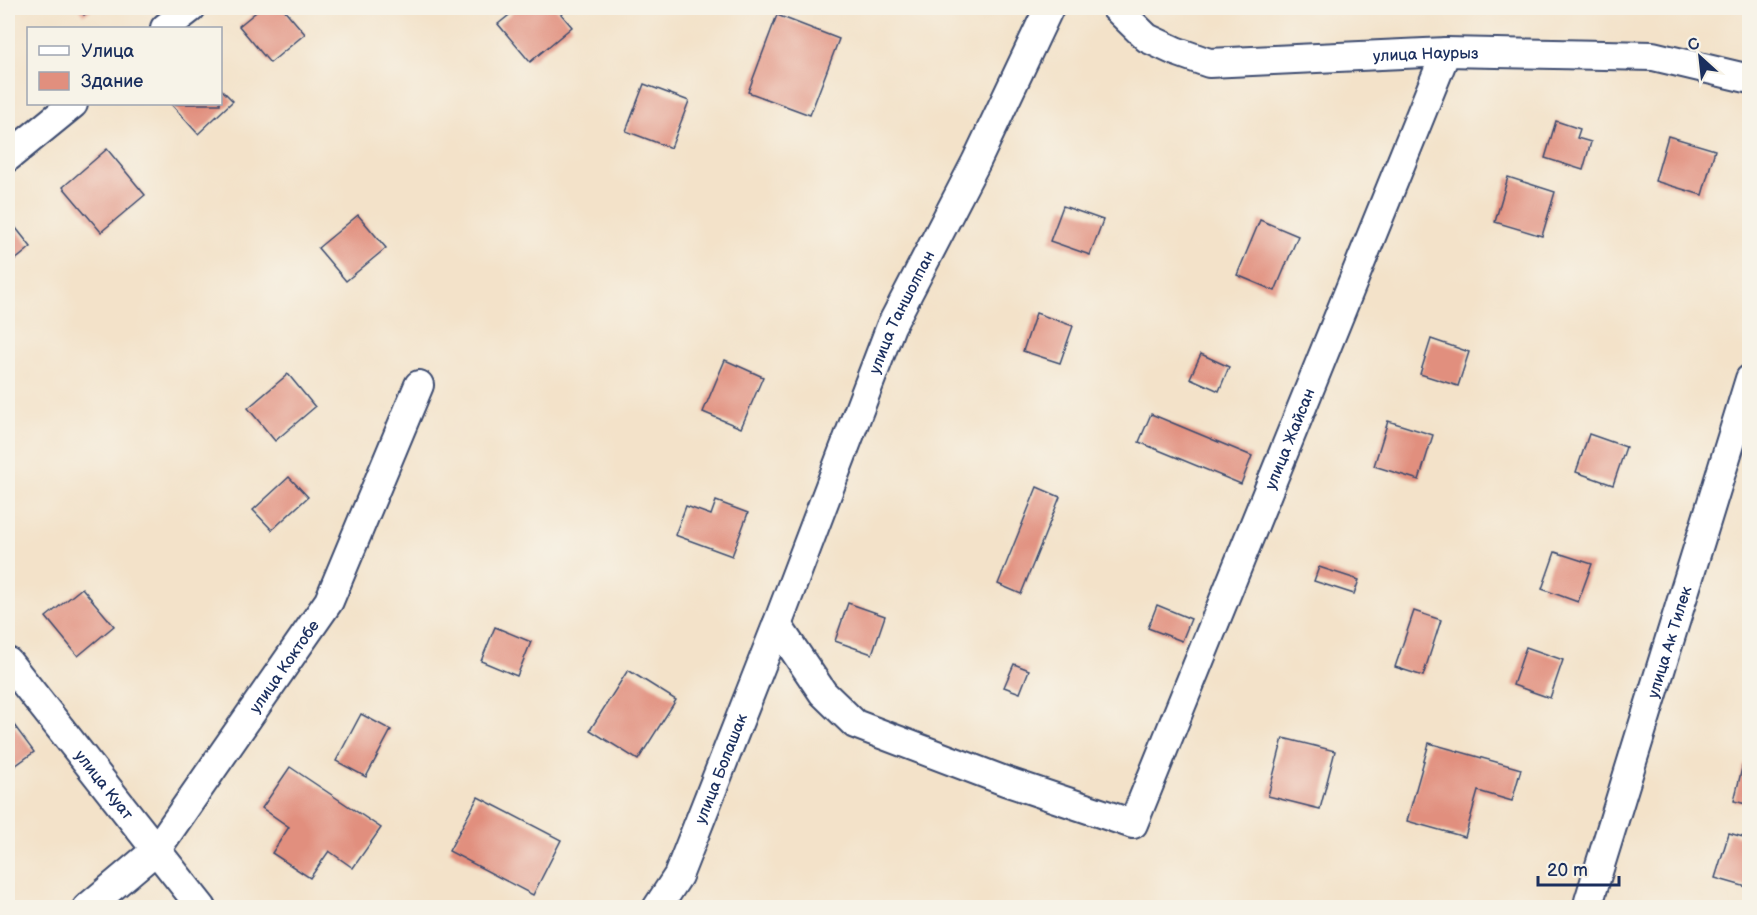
<svg xmlns="http://www.w3.org/2000/svg" width="1757" height="915" font-family="'Balsamiq Sans',sans-serif">
  <rect width="100%" height="100%" fill="#f7f3e8"/>
  <filter id="ink" filterUnits="userSpaceOnUse"><feTurbulence type="fractalNoise" baseFrequency=".0167" numOctaves="2"/><feDisplacementMap in="SourceGraphic" scale="12" xChannelSelector="R" yChannelSelector="G"/><feConvolveMatrix kernelMatrix="1 2 1 2 8 2 1 2 1" color-interpolation-filters="sRGB"/></filter>
  <filter id="wash" filterUnits="userSpaceOnUse"><feTurbulence type="fractalNoise" baseFrequency=".008" numOctaves="4" result="noise"/><feDisplacementMap in="SourceGraphic" scale="24" xChannelSelector="R" yChannelSelector="G"/><feGaussianBlur stdDeviation="1.35" result="paint"/><feColorMatrix in="noise" values="0 0 0 0 0 0 0 0 0 0 0 0 0 0 0 0 0 1.4 0 .05"/><feComposite in="paint" operator="in"/></filter>
  <g filter="url(#wash)">
    <rect width="100%" height="100%" fill="#f3e2c9"/>
    <g id="blocks">
      <g fill="#e18f7e">
        <polygon points="79,8 93,8 84,15"/>
        <polygon points="261,8 283,8 305,34 270,63 239,26"/>
        <polygon points="518,8 556,8 572,27 530,62 498,24"/>
        <polygon points="777,15 839,39 810,115 748,92"/>
        <polygon points="644,84 689,101 671,148 626,131"/>
        <polygon points="220,88 233,101 198,134 171,104 220,104"/>
        <polygon points="1556,121 1580,129 1577,138 1591,142 1583,170 1545,158"/>
        <polygon points="1668,136 1715,150 1702,195 1655,181"/>
        <polygon points="107,149 145,195 101,232 63,187"/>
        <polygon points="1508,177 1555,192 1542,236 1495,222"/>
        <polygon points="1063,206 1103,220 1090,255 1050,241"/>
        <polygon points="358,215 386,248 346,281 318,248"/>
        <polygon points="8,218 31,247 8,266"/>
        <polygon points="1260,220 1298,236 1275,291 1237,275"/>
        <polygon points="1036,313 1073,326 1060,363 1023,351"/>
        <polygon points="1431,339 1469,352 1458,386 1420,374"/>
        <polygon points="1201,354 1229,367 1219,391 1190,378"/>
        <polygon points="725,360 763,377 741,428 703,412"/>
        <polygon points="288,374 315,407 275,441 248,408"/>
        <polygon points="1151,414 1252,456 1241,484 1139,442"/>
        <polygon points="1388,421 1433,435 1419,480 1374,466"/>
        <polygon points="1589,434 1626,447 1613,485 1576,472"/>
        <polygon points="289,477 308,497 272,530 253,510"/>
        <polygon points="1037,487 1060,497 1021,594 998,584"/>
        <polygon points="716,501 748,513 732,556 675,535 686,506 711,515"/>
        <polygon points="1555,552 1592,564 1578,602 1542,589"/>
        <polygon points="1319,567 1359,580 1354,594 1314,581"/>
        <polygon points="82,588 114,626 78,656 46,617"/>
        <polygon points="848,603 885,616 872,654 835,641"/>
        <polygon points="1157,605 1191,619 1182,641 1148,628"/>
        <polygon points="1414,611 1441,620 1423,676 1395,667"/>
        <polygon points="495,627 531,642 517,676 481,661"/>
        <polygon points="1526,647 1563,660 1550,698 1513,685"/>
        <polygon points="1014,664 1029,670 1020,693 1004,687"/>
        <polygon points="628,670 676,700 638,760 590,730"/>
        <polygon points="1749,680 1750,680 1750,696 1745,694"/>
        <polygon points="361,714 391,730 366,777 336,761"/>
        <polygon points="11,721 34,752 8,771 8,724"/>
        <polygon points="1283,738 1335,751 1320,809 1268,796"/>
        <polygon points="1429,743 1521,769 1512,801 1478,791 1465,837 1407,821"/>
        <polygon points="1743,764 1750,766 1750,805 1734,801"/>
        <polygon points="290,767 381,828 353,868 329,851 310,878 272,853 289,827 262,808"/>
        <polygon points="478,797 561,840 533,895 449,851"/>
        <polygon points="1729,833 1750,839 1750,888 1715,878"/>
      </g>
    </g>
  </g>
  <g filter="url(#ink)">
    <use href="#blocks" fill-opacity="0" stroke="#3b4a6e" stroke-width="1.5"/>
    <g fill="none" stroke-linecap="round" stroke-linejoin="round">
      <g stroke="#3b4a6e" stroke-width="32">
        <g id="street">
          <path id="s1" d="M1116,8l31,30 28,13 34,12 237,-11 207,4 97,23"/>
          <polyline points="165,28 191,8"/>
          <polyline points="8,157 73,104"/>
          <path id="s2" d="M777,625l46,68 32,31 150,57 128,43 313,-772"/>
          <path id="s3" d="M8,662l194,246"/>
          <path id="s4" d="M87,908l69,-58 173,-249 90,-216"/>
          <path id="s5" d="M657,908l21,-32 99,-251 114,-299 85,-164 73,-154"/>
          <path id="s6" d="M1589,908v-7l161,-522"/>
        </g>
      </g>
      <use href="#street" stroke="#fff" stroke-width="28"/>
    </g>
  </g>
  <g text-anchor="middle" stroke-width="4.5" stroke-linejoin="round" paint-order="stroke">
    <g font-size="16" fill="#1b2f5e" stroke="#f7f3e8">
      <text dy="6" stroke="none"><textPath href="#s1" startOffset="327">улица Наурыз</textPath></text>
      <text dy="6" stroke="none"><textPath href="#s5" startOffset="645">улица Таншолпан</textPath></text>
      <text dy="6" stroke="none"><textPath href="#s2" startOffset="838">улица Жайсан</textPath></text>
      <text dy="6" stroke="none"><textPath href="#s6" startOffset="278">улица Ак Тилек</textPath></text>
      <text dy="6" stroke="none"><textPath href="#s4" startOffset="314">улица Коктобе</textPath></text>
      <text dy="6" stroke="none"><textPath href="#s5" startOffset="154">улица Болашак</textPath></text>
      <text dy="6" stroke="none"><textPath href="#s3" startOffset="156">улица Куат</textPath></text>
    </g>
  </g>
  <rect width="1757" height="915" fill="none" stroke="#f7f3e8" stroke-width="30"/>
  <rect x="27" y="27" width="195" height="78" fill="#f7f3e8" stroke="#9fa5b1" stroke-width="1.5"/>
  <rect x="39" y="46" width="30" height="9" fill="#ffffff" stroke="#9fa5b1" stroke-width="1.5"/>
  <text x="81" y="57" font-size="18" fill="#1b2f5e">Улица</text>
  <rect x="39" y="72" width="30" height="18" fill="#e18f7e" stroke="#9fa5b1" stroke-width="1.5"/>
  <text x="81" y="87" font-size="18" fill="#1b2f5e">Здание</text>
  <g transform="translate(1700 57) rotate(333)" stroke="#f7f3e8" stroke-width="4.5" paint-order="stroke">
  <path d="M0-4.5L10 22L0 15L-10 22Z" fill="#1b2f5e"/>
  <text y="-9" font-size="16" font-weight="bold" text-anchor="middle" fill="#1b2f5e">С</text>
  </g>
  <path d="M1538 876v9h81v-9" fill="none" stroke="#1b2f5e" stroke-width="3"/>
  <text x="1547" y="876" font-size="18" fill="#1b2f5e" stroke="#f7f3e8" stroke-width="4.5" paint-order="stroke">20 m</text>
</svg>
